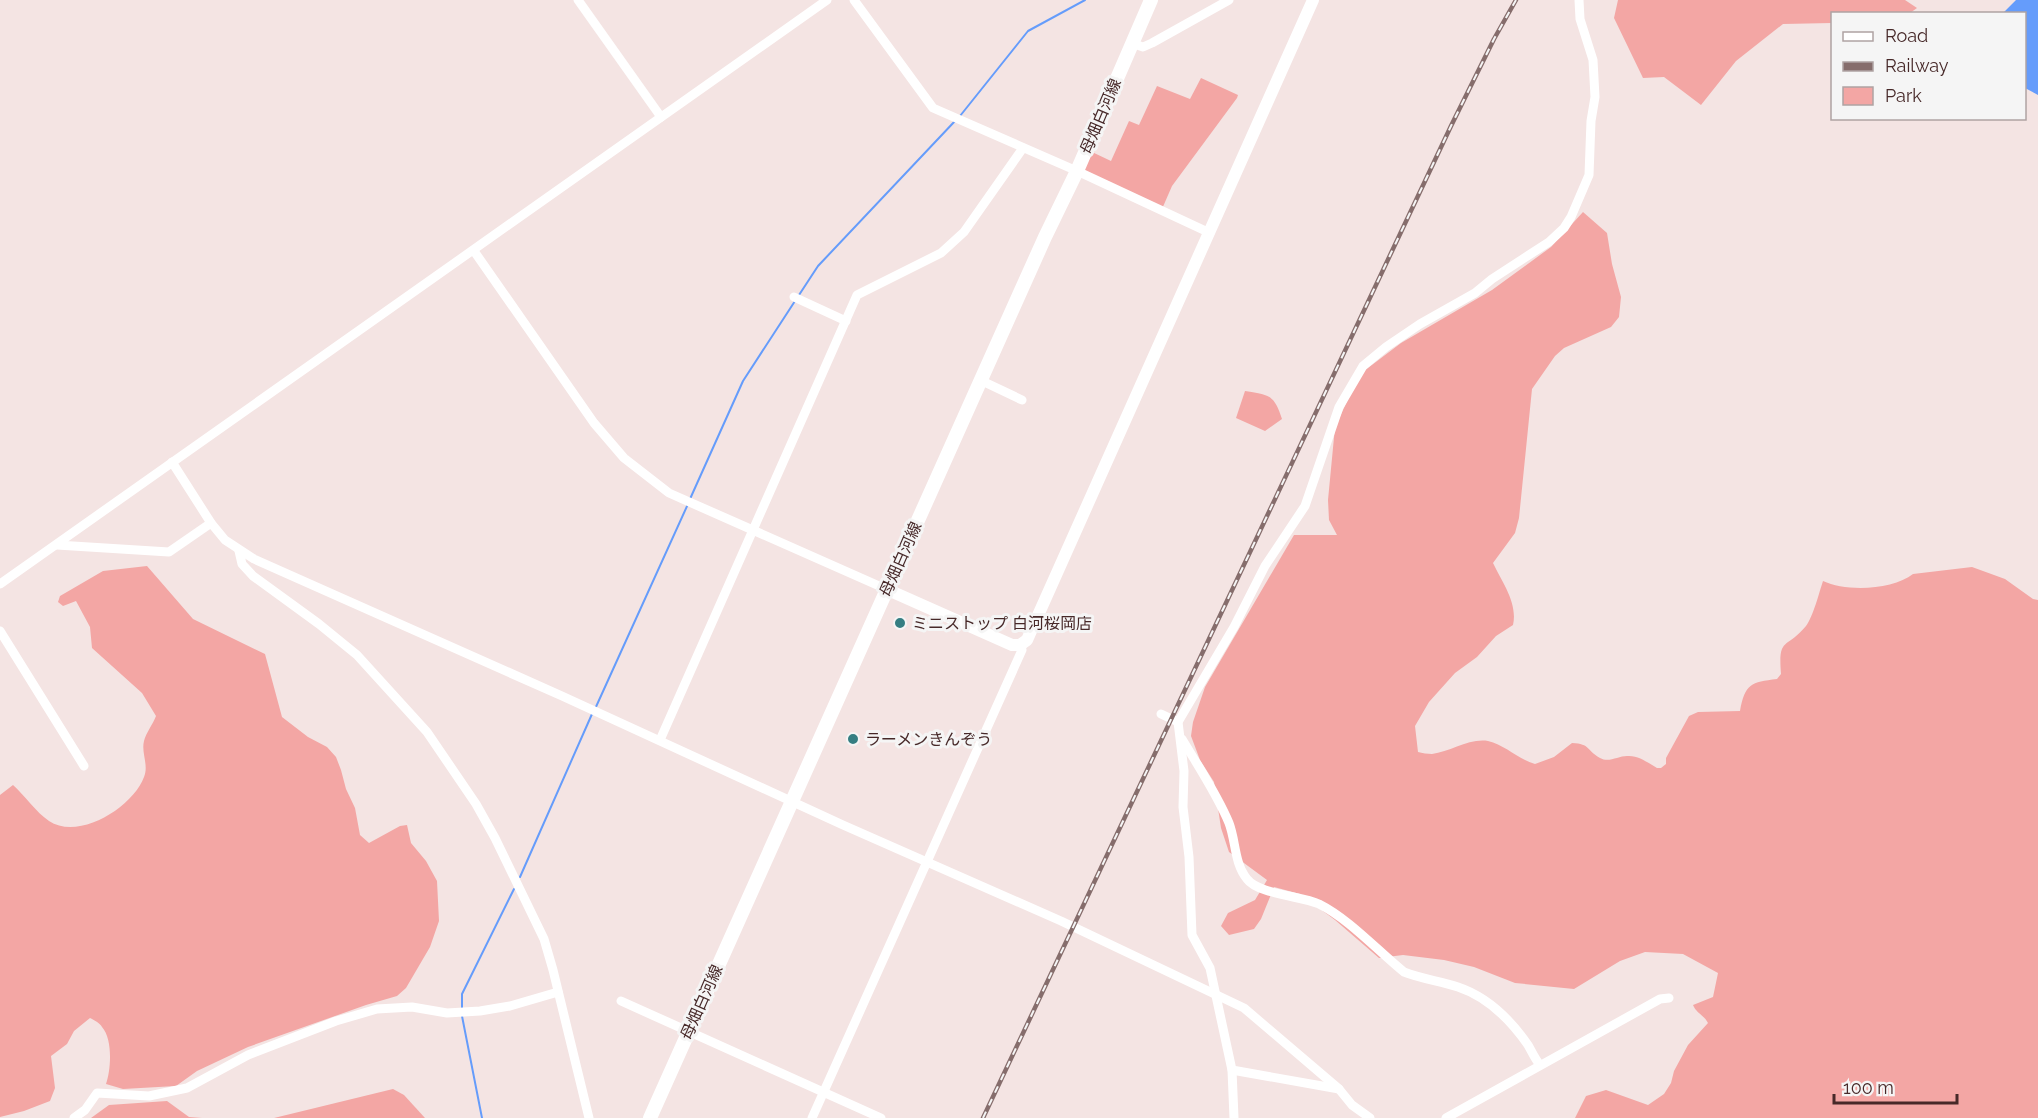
<svg xmlns="http://www.w3.org/2000/svg" width="2038" height="1118" font-family="Raleway,'Noto Sans JP',sans-serif">
  <rect width="100%" height="100%" fill="#f4e4e3"/>
  <g fill="#f3a6a4">
    <polygon points="1618,0 1905,0 1917,8 1910,13 1832,14 1832,23 1783,24 1736,61 1701,105 1664,77 1643,78 1614,18"/>
    <polygon points="1201,78 1238,95 1237,98 1172,186 1162,209 1082,172 1092,152 1111,161 1129,121 1139,125 1157,86 1190,99"/>
    <path d="M1583,212l24,21 5,31 9,33 -2,20 -8,10 -47,21 -9,8 -23,33 -13,129 -4,15 -22,30c9,19 25,40 20,62l-17,11 -19,21 -22,16 -26,29 -14,24 3,26c4,1 10,2 14,2 18,-2 37,-16 56,-13 17,4 30,18 47,23l19,-7 18,-14c19,1 14,7 28,15 9,5 18,-2 27,-2 12,-1 21,7 30,12h4l5,-4v-6l23,-42 9,-4 42,-1c5,-27 11,-29 37,-32l4,-5c-3,-38 5,-24 25,-48 7,-9 13,-33 17,-45 23,11 70,9 90,-7l59,-7 33,12 28,20 5,1v518h-463l11,-22 20,-6 42,15 16,-11 7,-11 3,-12 14,-26 20,-22c-4,-8 -12,-10 -15,-18l20,-8 5,-24 -35,-19 -38,-2 -25,9 -46,28 -59,-6 -41,-16 -30,-7 -41,-5 -24,3 -44,-38 -35,-26 -26,-7 -13,32 -7,10 -25,6 -8,-9 7,-13 27,-13 12,-20 -38,-28 -8,-24 -7,-46 -14,-22 -9,-24 2,-14 12,-35 89,-152h43l-8,-15 -1,-20 7,-73 25,-53 41,-31 91,-53 59,-43z"/>
    <path d="M1245,391c24,4 29,3 37,28l-17,12 -29,-13z"/>
    <path d="M147,566l46,53 72,35 17,63 26,20 19,10 9,10 5,13 5,19 9,19 5,27 9,8 31,-17 7,-1 4,18 15,18 11,20 2,40 -9,26 -24,41 -9,8 -31,9 -118,42 -51,24 -21,15 -53,3 -17,-5c5,-14 7,-45 -4,-57 -2,-4 -8,-7 -12,-9l-16,13 -7,13 -16,12 4,32 -5,13 -26,10 -24,6v-322l13,-10c12,11 23,27 36,36 30,20 84,-14 95,-44 5,-12 -3,-24 0,-36 2,-8 9,-17 12,-25l-14,-23 -50,-45 -2,-21 -14,-26 -13,5 -5,-4 2,-6 43,-25z"/>
    <polygon points="393,1089 404,1095 425,1118 274,1118"/>
    <polygon points="167,1101 189,1117 202,1118 91,1118 109,1105"/>
  </g>
  <polygon fill="#659cfb" points="2016,0 2038,0 2038,95 2025,88 2024,14 2003,13"/>
  <g fill="none" stroke-linecap="round" stroke-linejoin="round">
    <g stroke="#659cfb" stroke-width="2">
      <polyline points="960,116 1028,31 1085,0"/>
      <polyline points="799,295 818,266 955,121"/>
      <polyline points="690,499 743,381 795,301"/>
      <polyline points="595,709 688,504"/>
      <polyline points="520,877 592,714"/>
      <polyline points="462,1008 462,994 514,889"/>
      <polyline points="462,1016 482,1118"/>
    </g>
    <g stroke="#fff" stroke-width="9">
      <polyline points="578,0 661,117"/>
      <polyline points="854,0 933,108 1077,171 1210,233"/>
      <polyline points="1131,43 1143,47 1152,43 1229,0"/>
      <polyline points="474,251 594,423 624,458 669,493 886,589"/>
      <polyline points="794,297 846,321"/>
      <polyline points="980,380 1022,400"/>
      <polyline points="172,462 211,523 225,540 254,559 562,696 843,825 1061,921 1244,1008 1339,1089 1352,1105 1370,1118"/>
      <polyline points="57,545 169,552 211,523"/>
      <polyline points="239,551 242,564 253,576 319,624 357,655 427,732 476,804 495,838 544,939 553,970 589,1118"/>
      <polyline points="0,584 827,0"/>
      <polyline points="0,631 84,766"/>
      <polyline points="1161,714 1178,722"/>
      <path d="M1182,739c16,27 35,55 47,84 7,18 5,40 18,56 11,15 54,17 72,25 30,15 59,47 85,68 18,7 36,9 54,15 30,10 52,32 70,58 4,7 7,14 12,20"/>
      <path d="M660,740c65,-149 132,-296 197,-445l84,-42 23,-21 59,-84"/>
      <polyline points="621,1001 881,1118"/>
      <polyline points="1232,1070 1339,1089"/>
      <polyline points="74,1118 85,1110 97,1093 149,1096 187,1088 248,1055 336,1021 377,1009 412,1007 447,1013 480,1011 510,1006 558,992"/>
      <polyline points="812,1118 1022,650 1020,645"/>
      <polyline points="1234,1118 1232,1070 1210,968 1192,935 1189,857 1183,807 1184,771 1178,722 1234,627 1265,566 1305,506 1339,407 1363,366 1386,347 1420,324 1475,293 1492,279 1549,242 1564,228 1571,217 1589,175 1591,121 1595,97 1593,60 1580,19 1579,0"/>
      <polyline points="1446,1118 1660,999 1669,998"/>
    </g>
    <polyline stroke="#fff" stroke-width="12" points="886,589 1012,645 1020,645 1027,640 1313,0"/>
    <polyline stroke="#fff" stroke-width="14" points="650,1118 1045,237 1077,171 1151,0"/>
    <g stroke="#866d6c" stroke-width="4.5">
      <polyline id="rail" points="983,1118 1451,126 1494,39 1516,0"/>
    </g>
    <use href="#rail" stroke="#f5f5f5" stroke-width="2" stroke-dasharray="7" stroke-linecap="butt"/>
  </g>
  <g fill="#357e82" stroke="#f5f5f5" stroke-width="2">
    <circle cx="900" cy="623" r="6"/>
    <circle cx="853" cy="739" r="6"/>
  </g>
  <g text-anchor="middle" stroke-width="6" stroke-linejoin="round" paint-order="stroke">
    <g font-size="16" fill="#472929" stroke="#f5f5f5">
      <text transform="translate(1100 116) rotate(-67)" y="6">母畑白河線</text>
      <text transform="translate(900 559) rotate(-66)" y="6">母畑白河線</text>
      <text transform="translate(701 1002) rotate(-66)" y="6">母畑白河線</text>
    </g>
    <g font-size="16" fill="#472929" stroke="#f5f5f5" text-anchor="start">
      <text x="912" y="629">ミニストップ 白河桜岡店</text>
      <text x="865" y="745">ラーメンきんぞう</text>
    </g>
  </g>
  <rect x="1831" y="12" width="195" height="108" fill="#f5f5f5" stroke="#afa3a3" stroke-width="1.5"/>
  <rect x="1843" y="32" width="30" height="9" fill="#ffffff" stroke="#afa3a3" stroke-width="1.5"/>
  <text x="1885" y="42" font-size="18" fill="#472929">Road</text>
  <rect x="1843" y="62" width="30" height="9" fill="#866d6c" stroke="#afa3a3" stroke-width="1.5"/>
  <text x="1885" y="72" font-size="18" fill="#472929">Railway</text>
  <rect x="1843" y="87" width="30" height="18" fill="#f3a6a4" stroke="#afa3a3" stroke-width="1.5"/>
  <text x="1885" y="102" font-size="18" fill="#472929">Park</text>
  <path d="M1834 1094v9h123v-9" fill="none" stroke="#472929" stroke-width="3"/>
  <text x="1843" y="1094" font-size="18" fill="#472929" stroke="#f5f5f5" stroke-width="4.5" paint-order="stroke">100 m</text>
</svg>
